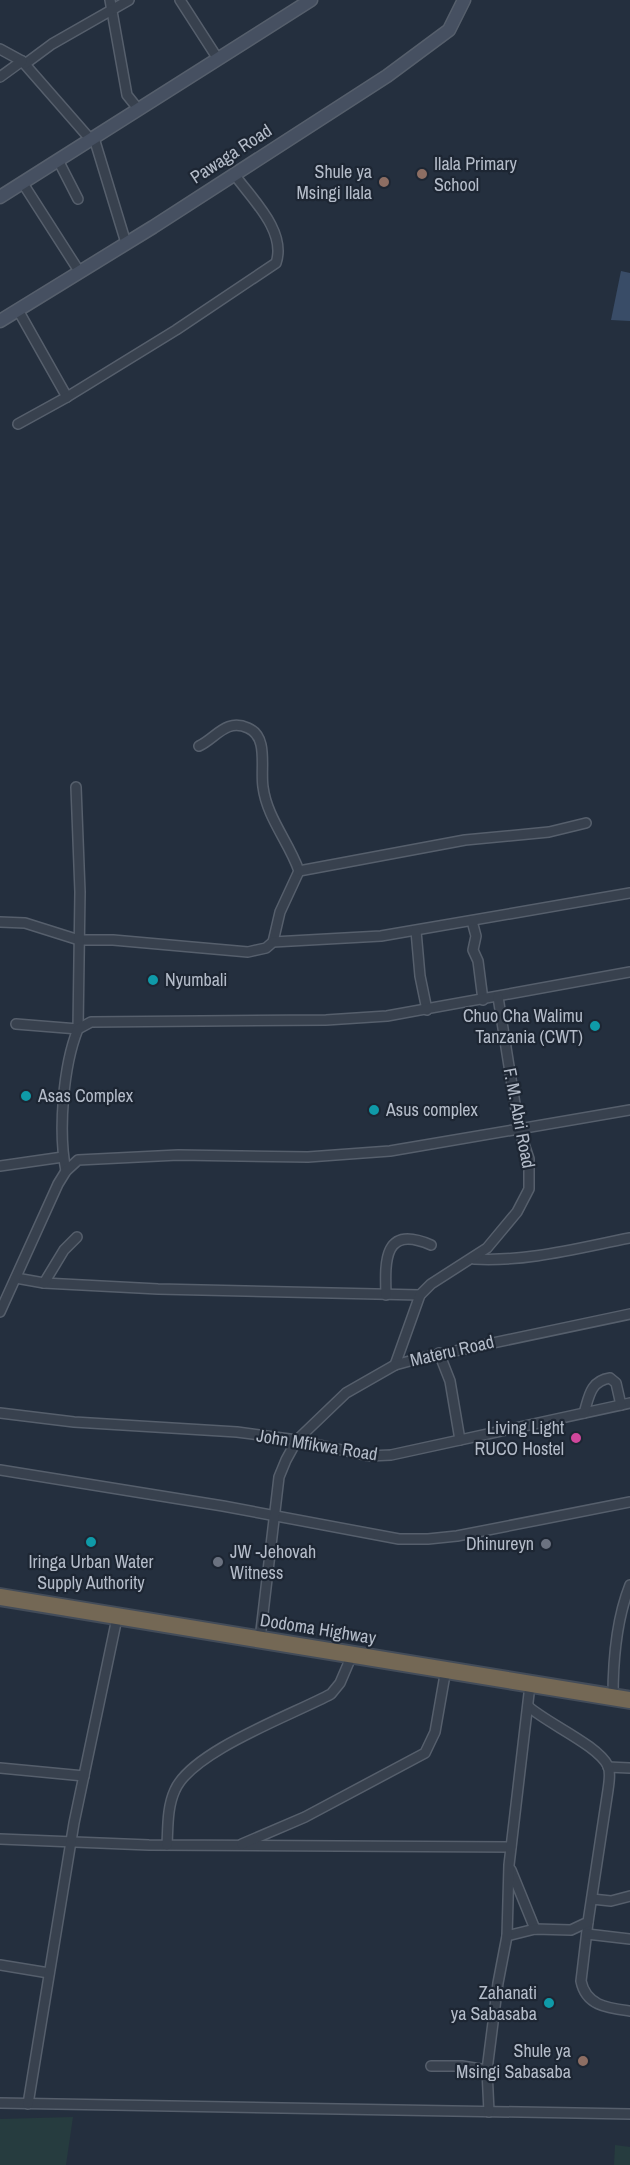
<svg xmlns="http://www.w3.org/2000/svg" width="630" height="2165" font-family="'Archivo Narrow',sans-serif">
  <rect width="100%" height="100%" fill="#242f3e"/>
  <g fill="#263c3f">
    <polygon points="73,2117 66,2165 0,2165 0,2119"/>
    <polygon points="615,2145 630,2147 630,2165 614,2165"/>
  </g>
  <polygon fill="#394c67" points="621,271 630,273 630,321 611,320"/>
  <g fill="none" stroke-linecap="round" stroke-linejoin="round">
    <g stroke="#565f6c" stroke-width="12">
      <g id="street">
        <polyline points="110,0 127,95 139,110"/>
        <polyline points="180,0 218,59"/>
        <polyline points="0,49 22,61 91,140"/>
        <polyline points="25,64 52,44 129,0"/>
        <polyline points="0,77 22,61"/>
        <polyline points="94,138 126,243"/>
        <polyline points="58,160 78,199"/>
        <polyline points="22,182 79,271"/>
        <path d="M18,310l49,87 109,-67 100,-67c11,-32 -25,-65 -42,-89"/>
        <polyline points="18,424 67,397"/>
        <path d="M199,746c17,-8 27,-28 49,-18 21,9 12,40 15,59 4,31 26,55 36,84l-19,41 -7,30"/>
        <polyline points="299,871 465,840 549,832 586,823"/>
        <polyline points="472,921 476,936 473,950 478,961 483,1000"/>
        <polyline points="0,922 25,923 79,940 113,940 248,952 266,948 273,942 381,936 630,893"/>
        <polyline points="416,931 420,976 427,1010"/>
        <polyline points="16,1024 78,1029 80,892 76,787"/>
        <polyline points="0,1166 63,1157"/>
        <path d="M66,1171c-8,-39 -3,-105 12,-142l13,-7 235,-2 61,-4 243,-44"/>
        <path d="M474,1259c53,3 104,-11 156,-21"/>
        <polyline points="16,1278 44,1283 158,1289 420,1295"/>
        <polyline points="44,1283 64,1250 77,1237"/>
        <path d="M386,1295c-1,-33 -3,-71 45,-50"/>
        <polyline points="0,1312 58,1184 66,1171 78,1160 178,1155 308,1157 390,1151 630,1110"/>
        <polyline points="439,1353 450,1381 460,1440"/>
        <polyline points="395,1365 420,1295 431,1284 487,1248 517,1212 529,1189 529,1159 519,1129 498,997"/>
        <polyline points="0,1413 74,1422 237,1432 297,1440 369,1456 391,1455 630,1403"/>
        <path d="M584,1413c5,-16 6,-32 26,-35l6,5 5,22"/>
        <polyline points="0,1470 223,1506 399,1539 428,1539 457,1536 630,1502"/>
        <polyline points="260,1639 279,1477 286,1460 297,1440 346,1393 395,1365 417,1359 630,1314"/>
        <path d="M613,1697c0,-38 3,-77 17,-112"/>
        <polyline points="608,1767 630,1768"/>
        <polyline points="0,1768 84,1776"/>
        <polyline points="0,1839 149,1845 511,1847"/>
        <polyline points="242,1844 305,1817 425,1753 435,1732 446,1669"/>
        <path d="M167,1845c1,-17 0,-38 8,-55 17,-39 117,-75 156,-96l9,-11 12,-28"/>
        <polyline points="511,1870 535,1929"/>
        <polyline points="592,1899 611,1901 630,1896"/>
        <path d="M588,1922l-7,59c5,25 27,27 49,30"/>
        <polyline points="587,1934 630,1939"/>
        <path d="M507,1936l28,-7 36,1 17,-8 20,-132c1,-8 3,-17 0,-24 -10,-21 -62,-43 -80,-60"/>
        <polyline points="0,1965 49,1973"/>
        <polyline points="431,2066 462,2066 487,2070"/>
        <polyline points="0,2103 630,2114"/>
        <polyline points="28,2104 74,1823 117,1618"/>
        <polyline points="489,2112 487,2070 498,1983 507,1936 509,1865 530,1685"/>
      </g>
    </g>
    <g stroke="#565f6c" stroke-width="15">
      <g id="secondary">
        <polyline points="0,197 311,0"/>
        <polyline points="0,321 153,227 387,76 449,30 464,0"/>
      </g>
    </g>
    <g stroke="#434c59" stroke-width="20">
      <polyline id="highway" points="0,1597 630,1700"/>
    </g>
    <use href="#street" stroke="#38414e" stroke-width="9"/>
    <use href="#secondary" stroke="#465061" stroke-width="12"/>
    <use href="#highway" stroke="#746855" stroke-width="16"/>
  </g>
  <g fill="#8d6e63" stroke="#1d2633" stroke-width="2">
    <circle cx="422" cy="174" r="6"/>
    <circle cx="384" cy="182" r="6"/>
    <circle cx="583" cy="2061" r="6"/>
  </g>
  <g fill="#0f9aa8" stroke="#1d2633" stroke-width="2">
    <circle cx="153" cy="980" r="6"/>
    <circle cx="595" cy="1026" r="6"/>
    <circle cx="26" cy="1096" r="6"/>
    <circle cx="374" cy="1110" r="6"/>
    <circle cx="91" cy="1542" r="6"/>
    <circle cx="549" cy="2003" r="6"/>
  </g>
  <circle fill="#d1479c" stroke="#1d2633" stroke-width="2" cx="576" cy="1438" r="6"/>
  <g fill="#6b7280" stroke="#1d2633" stroke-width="2">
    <circle cx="546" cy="1544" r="6"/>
    <circle cx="218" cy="1562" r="6"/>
  </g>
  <g text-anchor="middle" stroke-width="4.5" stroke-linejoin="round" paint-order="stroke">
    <g font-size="18" fill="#b4bcc9" stroke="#1d2633">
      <text transform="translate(231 154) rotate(-33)" y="6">Pawaga Road</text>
      <text transform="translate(519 1118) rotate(79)" y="6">F. M. Abri Road</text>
      <text transform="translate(452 1351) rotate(-13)" y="6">Materu Road</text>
      <text transform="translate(317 1445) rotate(9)" y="6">John Mfikwa Road</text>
      <text transform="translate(318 1629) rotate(9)" y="6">Dodoma Highway</text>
    </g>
    <g font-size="18" fill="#b4bcc9" stroke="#1d2633" text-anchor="end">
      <text x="434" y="170" text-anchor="start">Ilala Primary<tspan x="434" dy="21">School</tspan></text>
      <text x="372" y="178">Shule ya<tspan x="372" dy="21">Msingi Ilala</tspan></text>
      <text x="165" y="986" text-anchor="start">Nyumbali</text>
      <text x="583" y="1022">Chuo Cha Walimu<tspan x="583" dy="21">Tanzania (CWT)</tspan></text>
      <text x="38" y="1102" text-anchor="start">Asas Complex</text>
      <text x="386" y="1116" text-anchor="start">Asus complex</text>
      <text x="564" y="1434">Living Light<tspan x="564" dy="21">RUCO Hostel</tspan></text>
      <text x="534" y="1550">Dhinureyn</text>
      <text x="230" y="1558" text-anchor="start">JW -Jehovah<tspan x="230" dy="21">Witness</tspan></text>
      <text x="91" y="1568" text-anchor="middle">Iringa Urban Water<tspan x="91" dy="21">Supply Authority</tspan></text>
      <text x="537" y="1999">Zahanati<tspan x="537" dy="21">ya Sabasaba</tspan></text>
      <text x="571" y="2057">Shule ya<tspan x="571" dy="21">Msingi Sabasaba</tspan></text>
    </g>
  </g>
</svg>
